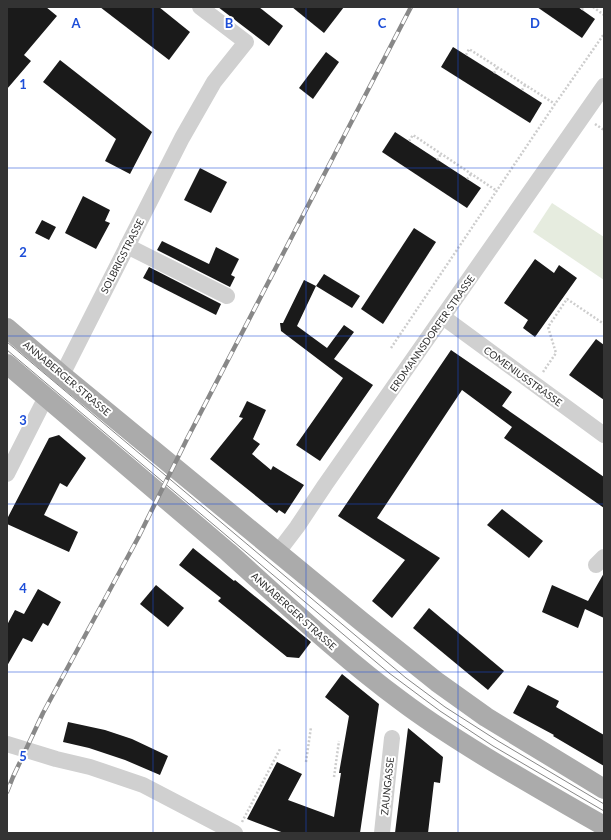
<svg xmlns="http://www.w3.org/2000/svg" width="611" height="840" font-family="Lato,sans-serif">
  <rect width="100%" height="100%" fill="#fff"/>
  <polygon fill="#e6ecdf" points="552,203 604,237 604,280 533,232"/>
  <g fill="#1a1a1a">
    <polygon points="7,7 46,7 57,16 24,55 31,61 7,89"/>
    <polygon points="100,7 159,7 190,32 169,60"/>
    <polygon points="218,7 259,7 283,26 269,46"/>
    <polygon points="292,7 344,7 324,33"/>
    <polygon points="537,7 578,7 595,19 582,38"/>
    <polygon points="453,47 542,103 530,123 441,67"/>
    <polygon points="326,52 339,62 313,99 299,88"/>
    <polygon points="60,60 152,132 130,174 105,161 116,139 43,82"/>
    <polygon points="395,132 481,188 467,208 382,152"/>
    <polygon points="200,168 227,182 211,213 184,200"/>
    <polygon points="83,196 110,210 105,221 110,223 96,249 65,233"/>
    <polygon points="42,220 56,227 49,240 35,233"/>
    <polygon points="414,228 436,242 383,324 361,309"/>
    <polygon points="162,241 209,264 216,247 239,259 231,275 235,277 230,287 157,250"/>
    <polygon points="535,259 554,273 559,265 577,278 535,337 523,328 528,320 504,303"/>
    <polygon points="149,267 221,304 216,315 143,278"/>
    <polygon points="324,274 360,296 352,308 316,286"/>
    <polygon points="304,280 316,286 297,326 327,348 344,325 354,332 334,359 373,385 320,461 296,445 343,378 281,331 280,323 283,323"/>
    <polygon points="596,339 604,345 604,400 569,375"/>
    <polygon points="451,350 512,392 502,406 604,477 604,508 504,438 512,427 462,390 377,518 440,558 392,618 372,601 405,560 338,516"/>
    <polygon points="247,401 266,410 253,439 260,444 252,454 271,470 273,466 304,485 285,514 279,510 277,513 210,459 243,418 239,417"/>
    <polygon points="59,435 86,458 67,487 60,483 44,515 78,532 69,552 7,524 7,519 49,438"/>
    <polygon points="502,509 543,541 529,558 487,525"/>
    <polygon points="193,548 234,581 235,580 311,642 299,658 287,657 218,601 221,598 179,565"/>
    <polygon points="604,573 604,618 585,609 578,628 542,612 552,585 588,601"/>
    <polygon points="156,585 184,608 168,627 140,604"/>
    <polygon points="38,589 61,602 48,626 43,623 32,642 23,638 7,666 7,625 15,610 24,614"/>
    <polygon points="429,608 504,671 488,690 413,628"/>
    <polygon points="342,674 379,704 360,833 284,833 247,819 277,762 302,774 288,800 334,817 341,773 339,773 349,716 325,697"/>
    <polygon points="528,685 559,701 556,707 604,735 604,766 553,736 554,735 513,713"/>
    <polygon points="68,722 105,730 132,739 168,756 160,775 125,760 89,748 63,742"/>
    <polygon points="408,728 443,757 440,783 434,782 428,833 395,833"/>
  </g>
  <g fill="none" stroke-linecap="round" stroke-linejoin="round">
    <g stroke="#cdcdcd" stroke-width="2.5" stroke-dasharray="2 2" stroke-linecap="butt">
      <polyline points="593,7 604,15"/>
      <polyline points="582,10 583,7"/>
      <polyline points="466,55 469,49 555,104"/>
      <polyline points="494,73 497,68"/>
      <polyline points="522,90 525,85"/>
      <polyline points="595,124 604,130"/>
      <polyline points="409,141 413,135 497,191"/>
      <polyline points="437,160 441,154"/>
      <polyline points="467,179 471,174"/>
      <polyline points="391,348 555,104 604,34"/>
      <polyline points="543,372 556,353 548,327 567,299 604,324"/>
      <polyline points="306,762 311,727"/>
      <polyline points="334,777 339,741"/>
      <polyline points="242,822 280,749"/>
    </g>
    <g stroke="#d0d0d0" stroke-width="16">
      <polyline points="127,246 227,296"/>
      <polyline points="443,317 604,435"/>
      <polyline points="62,375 182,138 214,82 246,42 200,7"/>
      <polyline points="7,474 46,397"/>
      <polyline points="278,552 297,527 325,485 604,86"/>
      <polyline points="596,565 604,557"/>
      <polyline points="7,744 56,759 90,767 143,785 235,833"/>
      <polyline points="382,833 392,738"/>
    </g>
    <g stroke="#ababab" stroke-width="20">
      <polyline points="7,328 62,375 361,621 437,682 486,717 604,789"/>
      <path d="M7,364l221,188c56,50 111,103 172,148 33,25 67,46 102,67 34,20 68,40 102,59"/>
    </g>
    <g stroke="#888" stroke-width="1">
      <polyline points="7,342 406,678 445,707 498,741 604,804"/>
      <polyline points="7,350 389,673 440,711 493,746 604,811"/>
    </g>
    <g stroke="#888" stroke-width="4.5">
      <polyline id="rail" points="7,792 13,777 43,713 138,538 187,439 411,7"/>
    </g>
    <use href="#rail" stroke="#fff" stroke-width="3" stroke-dasharray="9" stroke-linecap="butt"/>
  </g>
  <path fill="none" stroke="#1d4ed8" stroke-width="1" stroke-opacity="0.55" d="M153,7v826M306,7v826M458,7v826M7,168h597M7,336h597M7,504h597M7,672h597"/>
  <g text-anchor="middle" stroke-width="4" stroke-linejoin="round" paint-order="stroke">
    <g font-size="10" fill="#333" stroke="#fff">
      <text transform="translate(122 256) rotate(-63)" y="4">SOLBRIGSTRASSE</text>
      <text transform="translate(432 333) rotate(-55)" y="4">ERDMANNSDORFER STRASSE</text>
      <text transform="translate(523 376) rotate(36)" y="4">COMENIUSSTRASSE</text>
      <text transform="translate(67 378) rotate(40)" y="4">ANNABERGER STRASSE</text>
      <text transform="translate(294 611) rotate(42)" y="4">ANNABERGER STRASSE</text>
      <text transform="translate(387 786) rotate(-84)" y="4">ZAUNGASSE</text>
    </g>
  </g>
  <g font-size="13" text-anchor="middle" font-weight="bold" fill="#1d4ed8" stroke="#fff" stroke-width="4" stroke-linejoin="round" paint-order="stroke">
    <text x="76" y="28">A</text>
    <text x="229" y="28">B</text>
    <text x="382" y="28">C</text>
    <text x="535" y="28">D</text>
    <text x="23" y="89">1</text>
    <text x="23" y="257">2</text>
    <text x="23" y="425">3</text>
    <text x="23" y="593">4</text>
    <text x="23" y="761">5</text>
  </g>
  <rect width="611" height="840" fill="none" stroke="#333333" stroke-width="16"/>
</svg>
